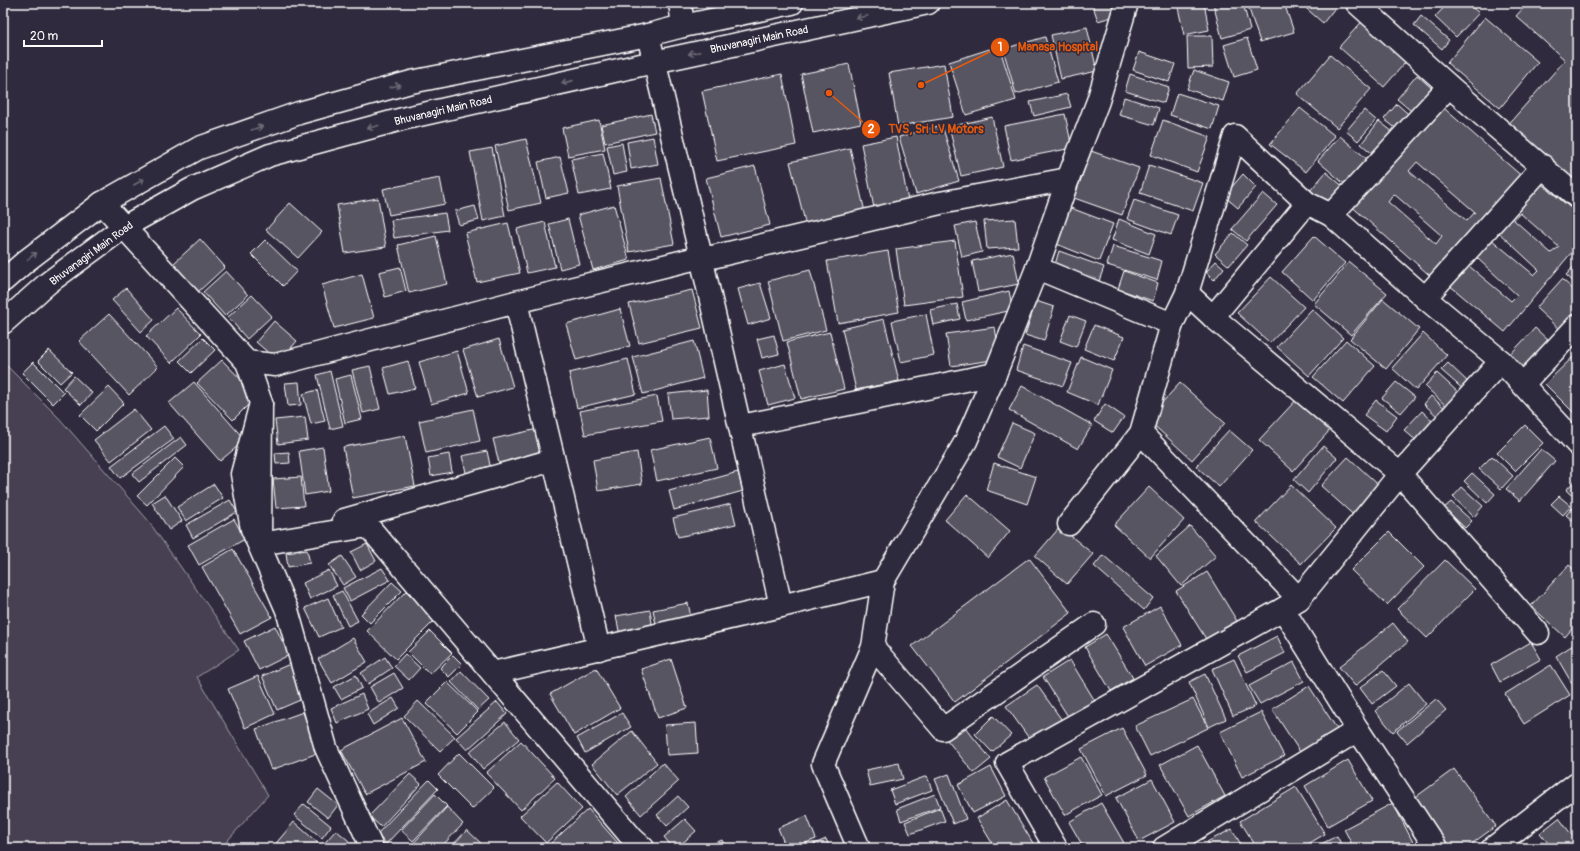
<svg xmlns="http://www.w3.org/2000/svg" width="1580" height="851" font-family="Pangolin,sans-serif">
  <rect width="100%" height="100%" fill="#2f2a3d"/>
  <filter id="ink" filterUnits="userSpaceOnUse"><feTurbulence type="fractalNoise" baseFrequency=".025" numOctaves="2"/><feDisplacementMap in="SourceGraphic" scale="8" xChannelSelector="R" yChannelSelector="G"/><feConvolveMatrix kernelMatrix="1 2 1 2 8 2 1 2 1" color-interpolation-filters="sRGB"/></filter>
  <g filter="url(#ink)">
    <polygon fill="#464152" stroke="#a2a0a8" points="3,362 59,418 147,519 239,650 197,677 268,795 221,848 3,848"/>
    <g fill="#595564" stroke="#fff" fill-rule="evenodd">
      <polygon points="1092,3 1111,3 1115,16 1098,21"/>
      <polygon points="1177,3 1204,3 1209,30 1184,35"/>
      <polygon points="1213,3 1243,3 1250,30 1222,38"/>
      <polygon points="1247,3 1284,3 1294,32 1260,42"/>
      <polygon points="1300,3 1339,3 1323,23"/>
      <polygon points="1448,3 1467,3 1479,13 1456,37 1435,17"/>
      <polygon points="1528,3 1574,3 1577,6 1577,192 1505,128 1565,60 1516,16"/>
      <polygon points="1421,16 1449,40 1442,49 1414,25"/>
      <polygon points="1366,17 1411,56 1384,87 1339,47"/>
      <polygon points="1485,17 1538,62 1500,108 1447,63"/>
      <polygon points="1087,27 1097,71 1061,79 1051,35"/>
      <polygon points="1187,36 1212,36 1213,67 1188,68"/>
      <polygon points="1045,37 1058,82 1016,94 1003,49"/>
      <polygon points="1247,38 1257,70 1234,77 1224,45"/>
      <polygon points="999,46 1016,100 966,115 949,62"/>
      <polygon points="1139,52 1175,64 1169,82 1133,70"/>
      <polygon points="1330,55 1371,89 1337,128 1297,94"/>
      <polygon points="849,64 861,123 813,133 801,74"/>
      <polygon points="944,64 953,117 898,126 889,73"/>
      <polygon points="1194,70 1229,82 1223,101 1187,89"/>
      <polygon points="782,74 796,145 717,161 702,91"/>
      <polygon points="1130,74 1169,87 1164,103 1125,91"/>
      <polygon points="1417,75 1437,93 1417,116 1397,99"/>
      <polygon points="1177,93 1219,106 1212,129 1170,115"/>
      <polygon points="1067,94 1071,107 1034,116 1030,102"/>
      <polygon points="1124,97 1159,108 1154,125 1119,115"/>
      <path d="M1438,103l87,76 -89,102 -87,-77zM1417,162l58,50 -8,9 -58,-50zM1394,194l48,42 -6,8 -48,-42z"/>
      <polygon points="1397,104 1415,120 1403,134 1384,119"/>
      <polygon points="1300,108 1335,136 1306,172 1270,144"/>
      <polygon points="1364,110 1376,120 1358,141 1346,131"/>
      <polygon points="651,114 655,132 605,143 601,125"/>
      <polygon points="1065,114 1072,148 1011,160 1004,126"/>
      <polygon points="992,117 1003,167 961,176 949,127"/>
      <polygon points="599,120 605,149 568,156 562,128"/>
      <polygon points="1163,120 1210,137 1197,172 1151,155"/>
      <polygon points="1379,121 1398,136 1379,159 1361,144"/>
      <polygon points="942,125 959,181 916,194 899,137"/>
      <polygon points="1340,136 1373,164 1350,189 1318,161"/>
      <polygon points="653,137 658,164 631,169 627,142"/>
      <polygon points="896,137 908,201 874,208 861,144"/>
      <polygon points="526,139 541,203 509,210 495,146"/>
      <polygon points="622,143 627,172 613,175 607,146"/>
      <polygon points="492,148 505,216 483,221 470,152"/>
      <polygon points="850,148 865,212 806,226 790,162"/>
      <polygon points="1091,151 1139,168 1122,215 1074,198"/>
      <polygon points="603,153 611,189 579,195 571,159"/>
      <polygon points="560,157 569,193 546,198 538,162"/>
      <polygon points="1149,165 1203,183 1193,211 1140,193"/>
      <polygon points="755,166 770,225 721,237 706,178"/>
      <polygon points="1326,172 1346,189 1329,209 1309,192"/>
      <polygon points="1243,174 1256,187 1238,208 1224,196"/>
      <polygon points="440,178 445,204 389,215 383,189"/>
      <polygon points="661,178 674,244 629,252 617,186"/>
      <path d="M1539,182l38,31v33l-72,86 -57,-48zM1520,213l39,34 -8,6 -37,-33zM1497,231l42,39 -5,5 -43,-36zM1477,258l40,37 -6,6 -42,-35z"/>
      <polygon points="1263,193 1277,205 1246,241 1232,229"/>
      <polygon points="378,198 386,247 345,253 337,205"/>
      <polygon points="1134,200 1178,215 1171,235 1127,219"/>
      <polygon points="290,203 322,232 298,258 266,230"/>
      <polygon points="614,205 629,260 593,270 578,215"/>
      <polygon points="475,206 479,220 459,225 455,211"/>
      <polygon points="1068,207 1113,224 1099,261 1054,243"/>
      <polygon points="445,213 448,230 394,238 391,220"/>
      <polygon points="568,219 579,264 560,269 549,224"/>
      <polygon points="1015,219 1018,247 987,249 984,221"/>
      <polygon points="1119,219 1156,234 1149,254 1112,240"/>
      <polygon points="545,222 555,267 527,273 517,229"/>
      <polygon points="975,222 982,252 962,257 955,226"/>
      <polygon points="508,223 520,273 477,282 465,233"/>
      <polygon points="1233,233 1247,245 1229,266 1215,254"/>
      <polygon points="436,236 447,284 409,293 398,245"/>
      <polygon points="1314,236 1345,263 1313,300 1282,272"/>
      <polygon points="200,239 225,267 198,292 173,264"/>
      <polygon points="265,240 297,271 283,286 251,254"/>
      <polygon points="955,241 963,297 904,305 896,249"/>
      <polygon points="1113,246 1162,261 1157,280 1107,265"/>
      <polygon points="888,251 899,312 838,323 827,261"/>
      <polygon points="1059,251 1104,267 1098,284 1054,268"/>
      <polygon points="1013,253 1019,284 978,292 972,261"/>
      <polygon points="1216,261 1224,268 1214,280 1206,272"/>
      <polygon points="1349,262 1387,293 1351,335 1314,304"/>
      <polygon points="1577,263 1577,285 1566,275"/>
      <polygon points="400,267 406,291 385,297 379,272"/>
      <polygon points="810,270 826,330 783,341 768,281"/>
      <polygon points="226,271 248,295 225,316 203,292"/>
      <polygon points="1124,271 1158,283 1153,301 1118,289"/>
      <polygon points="362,274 374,318 334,328 322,285"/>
      <polygon points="1271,277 1304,307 1270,343 1237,313"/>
      <polygon points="1562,279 1577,293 1577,316 1562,332 1536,308"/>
      <polygon points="760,283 771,318 748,325 738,289"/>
      <polygon points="126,288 154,320 141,332 112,300"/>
      <polygon points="692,290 702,328 639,343 629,304"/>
      <polygon points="1009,291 1013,310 966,320 962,302"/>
      <polygon points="252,295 272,316 247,339 228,317"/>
      <polygon points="1383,299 1419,329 1386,369 1350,339"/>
      <polygon points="1036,301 1054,307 1044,341 1025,335"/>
      <polygon points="957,304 960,319 933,325 930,310"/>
      <polygon points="176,308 201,334 171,363 146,336"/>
      <polygon points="620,309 630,346 576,360 566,324"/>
      <polygon points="1312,309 1343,338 1309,376 1277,347"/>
      <polygon points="109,314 158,367 129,395 79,341"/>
      <polygon points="926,314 934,355 901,362 892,321"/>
      <polygon points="1070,315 1086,321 1076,347 1060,341"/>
      <polygon points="884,319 899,381 856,390 842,329"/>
      <polygon points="274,321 297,341 279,362 256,342"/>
      <polygon points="1094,325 1124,337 1114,361 1084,349"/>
      <polygon points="995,327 1000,359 951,366 946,334"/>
      <polygon points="1535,328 1549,341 1519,373 1505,360"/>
      <polygon points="830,332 844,389 801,399 787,342"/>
      <polygon points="1423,333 1447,355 1416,390 1392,368"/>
      <polygon points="774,335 779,354 762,358 757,339"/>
      <polygon points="203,338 215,350 191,373 179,361"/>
      <polygon points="499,339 513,387 478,397 463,350"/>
      <polygon points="1346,340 1375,366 1343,403 1313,377"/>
      <polygon points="694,341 703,378 643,394 633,357"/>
      <polygon points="1023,346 1072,363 1063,386 1016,370"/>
      <polygon points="49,350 72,372 60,383 38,361"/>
      <polygon points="457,351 469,393 431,404 419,362"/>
      <polygon points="1577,353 1577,410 1574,413 1545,384"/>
      <polygon points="1081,357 1112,370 1098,405 1067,392"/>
      <polygon points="628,359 636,394 577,408 569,373"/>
      <polygon points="222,360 257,396 233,420 197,383"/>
      <polygon points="408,361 415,388 390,394 383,368"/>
      <polygon points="33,362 64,393 53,404 22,373"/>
      <polygon points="1448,363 1471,385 1465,391 1441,370"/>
      <polygon points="785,364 795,398 768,405 759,371"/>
      <polygon points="370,366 380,409 363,413 352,370"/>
      <polygon points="330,371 343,426 330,429 317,375"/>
      <polygon points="1437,373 1460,394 1447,407 1425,386"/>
      <polygon points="351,375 362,419 345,423 335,379"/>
      <polygon points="74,376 92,393 81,405 63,388"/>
      <polygon points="194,382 245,440 220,461 169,403"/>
      <polygon points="299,382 301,405 288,406 285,383"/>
      <polygon points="1396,382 1415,397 1401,413 1382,398"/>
      <polygon points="1180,383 1225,423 1192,460 1147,419"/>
      <polygon points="1022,386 1092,425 1078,449 1009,410"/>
      <polygon points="109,387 124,403 96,431 80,415"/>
      <polygon points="317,390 325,421 311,424 303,394"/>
      <polygon points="707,390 709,416 671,419 668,394"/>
      <polygon points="657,396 662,421 585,435 580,411"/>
      <polygon points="1431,396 1446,409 1438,417 1424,404"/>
      <polygon points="1297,399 1331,429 1293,471 1259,440"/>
      <polygon points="1376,400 1397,416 1386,431 1364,415"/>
      <polygon points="1105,404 1124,417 1113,433 1094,421"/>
      <polygon points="134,409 151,430 111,461 94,440"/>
      <polygon points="473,409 480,441 426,453 419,421"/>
      <polygon points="1422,411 1437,425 1420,444 1404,430"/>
      <polygon points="305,417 308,440 278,444 275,420"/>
      <polygon points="1012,423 1035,433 1020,468 997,457"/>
      <polygon points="1525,425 1543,443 1515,471 1497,453"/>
      <polygon points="164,426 174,439 120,478 111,466"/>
      <polygon points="538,429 544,453 499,463 493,439"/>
      <polygon points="1229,430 1252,450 1219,487 1196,466"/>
      <polygon points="405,436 415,486 353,498 343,447"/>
      <polygon points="181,437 187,445 139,482 132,474"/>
      <polygon points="710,437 717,468 657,481 650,450"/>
      <polygon points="1323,446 1337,458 1308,493 1294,480"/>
      <polygon points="323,447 329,491 305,495 299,451"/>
      <polygon points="1541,449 1555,461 1520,501 1506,489"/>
      <polygon points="487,451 491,470 467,476 462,456"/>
      <polygon points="289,452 290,463 276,464 275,453"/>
      <polygon points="637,452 642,484 598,491 593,460"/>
      <polygon points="449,454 452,472 431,476 428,458"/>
      <polygon points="1492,456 1513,476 1501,489 1479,469"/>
      <polygon points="1348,457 1384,490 1358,519 1321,486"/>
      <polygon points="175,458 184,467 147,505 137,496"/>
      <polygon points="994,463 1036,477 1027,504 986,490"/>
      <polygon points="738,472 743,491 674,510 669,491"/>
      <polygon points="1472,473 1495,494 1487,503 1464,481"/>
      <polygon points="301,477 304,506 276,508 273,479"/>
      <polygon points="1577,478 1577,501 1566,490"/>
      <polygon points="214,484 223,498 186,521 177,507"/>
      <polygon points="1291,485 1336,528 1301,564 1256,522"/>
      <polygon points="1149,487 1184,520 1150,558 1114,525"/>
      <polygon points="1462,487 1483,506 1474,517 1453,497"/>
      <polygon points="967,494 1010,531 988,558 945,520"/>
      <polygon points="165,495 182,521 169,530 152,503"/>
      <polygon points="1559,496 1571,506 1563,515 1551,504"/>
      <polygon points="230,500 237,512 193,538 186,525"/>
      <polygon points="1451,502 1472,521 1465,528 1444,508"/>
      <polygon points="731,504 736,524 678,537 673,518"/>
      <polygon points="1572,508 1577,512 1577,521 1575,523 1566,515"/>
      <polygon points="234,519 245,539 199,565 188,545"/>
      <polygon points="1190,526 1216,556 1181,586 1156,556"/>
      <polygon points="1060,527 1093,554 1067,584 1035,556"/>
      <polygon points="1389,532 1424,567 1387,605 1351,570"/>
      <polygon points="367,544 376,561 360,570 351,552"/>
      <polygon points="233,549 272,617 240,634 202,567"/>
      <polygon points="307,550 310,563 288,567 286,553"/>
      <polygon points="1103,555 1153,598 1144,610 1094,566"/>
      <polygon points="342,556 356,577 343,585 329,565"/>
      <polygon points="1029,558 1071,613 955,702 912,646"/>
      <polygon points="1445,560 1475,589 1427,638 1397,609"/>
      <polygon points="1569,565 1577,572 1577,623 1565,637 1531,606"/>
      <polygon points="382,568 390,580 350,601 343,588"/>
      <polygon points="329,570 337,586 310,599 303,583"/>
      <polygon points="1207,572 1237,621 1206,639 1176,591"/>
      <polygon points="392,582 402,591 370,623 361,614"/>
      <polygon points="342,591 358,621 348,626 333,595"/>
      <polygon points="406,591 435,620 396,659 367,631"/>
      <polygon points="328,598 341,627 319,637 305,608"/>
      <polygon points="688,603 692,622 657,629 653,610"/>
      <polygon points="1160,606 1182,645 1145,666 1123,627"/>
      <polygon points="650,610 653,630 620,636 616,616"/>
      <polygon points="1393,623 1408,642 1355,686 1339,667"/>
      <polygon points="275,626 289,655 259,670 244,641"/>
      <polygon points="430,631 452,653 430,674 408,652"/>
      <polygon points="1106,634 1133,678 1111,691 1085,647"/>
      <polygon points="1277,636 1285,653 1247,672 1238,656"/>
      <polygon points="353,638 367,662 332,683 318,659"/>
      <polygon points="1531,642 1541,659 1500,682 1491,665"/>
      <polygon points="1573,645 1577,652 1577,685 1574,687 1556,656"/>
      <polygon points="405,654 420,668 409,680 394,666"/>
      <polygon points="453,655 462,664 449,677 440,668"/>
      <polygon points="385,657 392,668 368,684 361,673"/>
      <polygon points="671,659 687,708 658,718 641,669"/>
      <polygon points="1234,659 1256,706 1233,716 1212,669"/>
      <polygon points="1070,660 1095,701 1069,718 1043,677"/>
      <polygon points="1294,662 1304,681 1260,704 1249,686"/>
      <polygon points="290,664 305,698 277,710 262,676"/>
      <polygon points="1551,665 1570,695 1524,724 1505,694"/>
      <polygon points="596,668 620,708 574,735 550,694"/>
      <polygon points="1383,670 1396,686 1372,704 1360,688"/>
      <polygon points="461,671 489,700 478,710 451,682"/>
      <polygon points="394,673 403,688 379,703 370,687"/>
      <polygon points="1205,674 1226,719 1209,727 1189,682"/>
      <polygon points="356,675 362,688 341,699 334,687"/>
      <polygon points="258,676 275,714 245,728 228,689"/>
      <polygon points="447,682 478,712 457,733 426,703"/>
      <polygon points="1409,683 1426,704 1393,732 1375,711"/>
      <polygon points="1037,685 1064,723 1033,744 1006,706"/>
      <polygon points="1309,686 1337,729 1300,752 1272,709"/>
      <polygon points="362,694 368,709 337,723 331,708"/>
      <polygon points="393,698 399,708 373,725 367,714"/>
      <polygon points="1193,699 1208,728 1150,756 1135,726"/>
      <polygon points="1436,699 1446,710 1407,743 1397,731"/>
      <polygon points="418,701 455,737 440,751 404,716"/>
      <polygon points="497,702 507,714 467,750 456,738"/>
      <polygon points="303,712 318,753 271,770 256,729"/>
      <polygon points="1261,712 1284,756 1242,777 1220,732"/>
      <polygon points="622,713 631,727 585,753 577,738"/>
      <polygon points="993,716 1011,735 992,752 975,734"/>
      <polygon points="402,718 426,762 365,794 341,750"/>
      <polygon points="505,722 519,739 483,769 469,752"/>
      <polygon points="696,723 698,753 667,755 665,725"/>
      <polygon points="964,726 991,759 974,773 947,740"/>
      <polygon points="1122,728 1147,775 1106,796 1081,749"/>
      <polygon points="632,731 657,763 617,795 592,764"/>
      <polygon points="521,741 555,778 521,810 486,773"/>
      <polygon points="1197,745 1225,796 1189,816 1160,765"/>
      <polygon points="459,753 494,788 472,809 438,775"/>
      <polygon points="1081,757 1102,795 1065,815 1044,777"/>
      <polygon points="1348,760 1372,801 1328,826 1305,786"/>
      <polygon points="663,763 679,781 641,815 626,797"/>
      <polygon points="899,763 903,779 870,786 866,770"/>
      <polygon points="991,767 1006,796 973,813 958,785"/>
      <polygon points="1454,769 1496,826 1466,848 1449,848 1413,799"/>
      <polygon points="410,774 421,784 381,827 369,816"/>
      <polygon points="949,774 966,819 953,824 935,779"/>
      <polygon points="927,776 932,790 895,804 890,790"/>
      <polygon points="1152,779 1175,822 1139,841 1116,798"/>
      <polygon points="429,780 438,789 386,844 377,834"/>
      <polygon points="557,782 582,809 546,843 520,816"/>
      <polygon points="1296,787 1325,834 1301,848 1257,848 1240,821"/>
      <polygon points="318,789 338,805 328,818 308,802"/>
      <polygon points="435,794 447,806 413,841 401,830"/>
      <polygon points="935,794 940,807 901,821 897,809"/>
      <polygon points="678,796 688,807 667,826 657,815"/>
      <polygon points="1007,800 1036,848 995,848 977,818"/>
      <polygon points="1101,803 1124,843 1115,848 1084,848 1069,822"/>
      <polygon points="1393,803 1416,848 1354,848 1344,829"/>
      <polygon points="304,804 331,826 322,838 294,815"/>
      <polygon points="447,807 463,824 440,848 409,848"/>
      <polygon points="940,808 945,821 910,834 905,822"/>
      <polygon points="588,809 618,843 613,848 554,848 550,844"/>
      <polygon points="807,816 816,839 793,848 786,848 778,828"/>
      <polygon points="1559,818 1577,842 1577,848 1552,848 1540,833"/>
      <polygon points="685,819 696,831 677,848 673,848 664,837"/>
      <polygon points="1577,820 1577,829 1573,824"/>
      <polygon points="294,822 319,844 315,848 272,848"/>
      <polygon points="1232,829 1243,848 1211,848 1207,842"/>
      <polygon points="336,830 349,841 343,848 323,848 321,847"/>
      <polygon points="467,830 486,848 450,848"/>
      <polygon points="1337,836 1343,848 1313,848"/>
      <polygon points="826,839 830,848 805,848"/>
      <polygon points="722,840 726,848 703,848"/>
      <polygon points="1542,842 1546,848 1535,848"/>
      <polygon points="351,843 357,848 347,848"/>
    </g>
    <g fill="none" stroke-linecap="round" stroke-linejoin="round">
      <g stroke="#fff" stroke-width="25">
        <g id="minor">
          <polyline points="680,3 683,26"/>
          <polyline points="1357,3 1449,86 1577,197"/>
          <polyline points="648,35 701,257 781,606"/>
          <polyline points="102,203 247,362 275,365 516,302 701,257 712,257 940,203 1068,179"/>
          <polyline points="1331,215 1449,86"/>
          <polyline points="1037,268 1172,324 1187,293 1235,136 1307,203 1331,215 1425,298 1501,361"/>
          <polyline points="1187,293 1213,317 1400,474 1538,633"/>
          <polyline points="1425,298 1543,166"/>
          <polyline points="516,302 599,649"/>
          <polyline points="1213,317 1307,203"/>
          <polyline points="247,362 261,403 242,474 252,529 287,610 326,748 372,848"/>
          <polyline points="1523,384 1577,326"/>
          <polyline points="261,403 260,544 368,526 633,839 643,848"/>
          <polyline points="741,426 995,374"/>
          <polyline points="1141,433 1299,599"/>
          <polyline points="344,520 553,460"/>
          <polyline points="1069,524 1141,433 1172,324"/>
          <polyline points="873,647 943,729 1094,624"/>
          <polyline points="493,673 781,606 883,581"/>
          <polyline points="1358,730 1436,848"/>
          <polyline points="857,848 858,846 823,764 873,647 883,581 966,441 995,374 1037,268 1068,179 1098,101 1127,3"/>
          <polyline points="1056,848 1007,763 1283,609 1299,599 1400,474 1501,361 1577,444"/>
          <polyline points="1164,848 1358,730 1283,609"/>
          <polyline points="1493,848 1577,783"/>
        </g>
      </g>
      <g stroke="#fff" stroke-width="25">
        <g id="major">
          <polyline points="3,281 26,261 102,203 199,148 299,113 411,82 648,35 683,26 792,3"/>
          <polyline points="3,323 48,283 124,227 192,189 270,155 406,118 654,62 928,3"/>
        </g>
      </g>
      <use href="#minor" stroke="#2f2a3d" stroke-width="22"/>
      <use href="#major" stroke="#2f2a3d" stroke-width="22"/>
    </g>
    <defs><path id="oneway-shaft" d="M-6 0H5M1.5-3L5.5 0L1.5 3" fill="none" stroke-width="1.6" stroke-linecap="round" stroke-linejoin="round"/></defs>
    <g stroke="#6d6a77">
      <use href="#oneway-shaft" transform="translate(862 17) rotate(168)"/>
      <use href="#oneway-shaft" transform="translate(694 53) rotate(168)"/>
      <use href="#oneway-shaft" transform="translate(567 82) rotate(167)"/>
      <use href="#oneway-shaft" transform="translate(395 86) rotate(-15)"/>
      <use href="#oneway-shaft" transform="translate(373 127) rotate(165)"/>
      <use href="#oneway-shaft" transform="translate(257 128) rotate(-19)"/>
      <use href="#oneway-shaft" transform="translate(139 182) rotate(-30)"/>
      <use href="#oneway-shaft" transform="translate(32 256) rotate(-37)"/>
    </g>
  </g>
  <g text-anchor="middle" stroke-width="3" stroke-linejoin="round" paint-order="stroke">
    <g font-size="11" fill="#fff" stroke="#2f2a3d">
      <text transform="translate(759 39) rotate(-12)" y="4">Bhuvanagiri Main Road</text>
      <text transform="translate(443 110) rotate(-13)" y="4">Bhuvanagiri Main Road</text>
      <text transform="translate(91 253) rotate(-36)" y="4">Bhuvanagiri Main Road</text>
    </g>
  </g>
  <path fill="none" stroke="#e8590c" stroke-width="1.5" d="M921 85L1000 47M829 93L871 129"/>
  <g fill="#e8590c" stroke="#2f2a3d" stroke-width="1.5">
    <circle cx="921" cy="85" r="4"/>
    <circle cx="829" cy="93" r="4"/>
    <circle cx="1000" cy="47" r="10"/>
    <circle cx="871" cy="129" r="10"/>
  </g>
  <g font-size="12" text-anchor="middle" font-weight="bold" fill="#fff">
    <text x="1000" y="51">1</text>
    <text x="871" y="133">2</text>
  </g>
  <g font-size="12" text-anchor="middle" font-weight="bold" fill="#e8590c" stroke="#2f2a3d" stroke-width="3" stroke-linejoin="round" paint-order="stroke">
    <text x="1058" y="51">Manasa Hospital</text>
    <text x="936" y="133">TVS, Sri LV Motors</text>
  </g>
  <rect width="1580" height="851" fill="none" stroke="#2f2a3d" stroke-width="16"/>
  <rect x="8" y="8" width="1564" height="835" fill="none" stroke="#fff" stroke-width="1.5" filter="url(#ink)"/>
  <path d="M24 40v6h78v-6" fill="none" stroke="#ffffff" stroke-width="2"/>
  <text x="30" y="40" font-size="12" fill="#ffffff" stroke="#2f2a3d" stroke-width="3" paint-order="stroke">20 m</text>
</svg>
